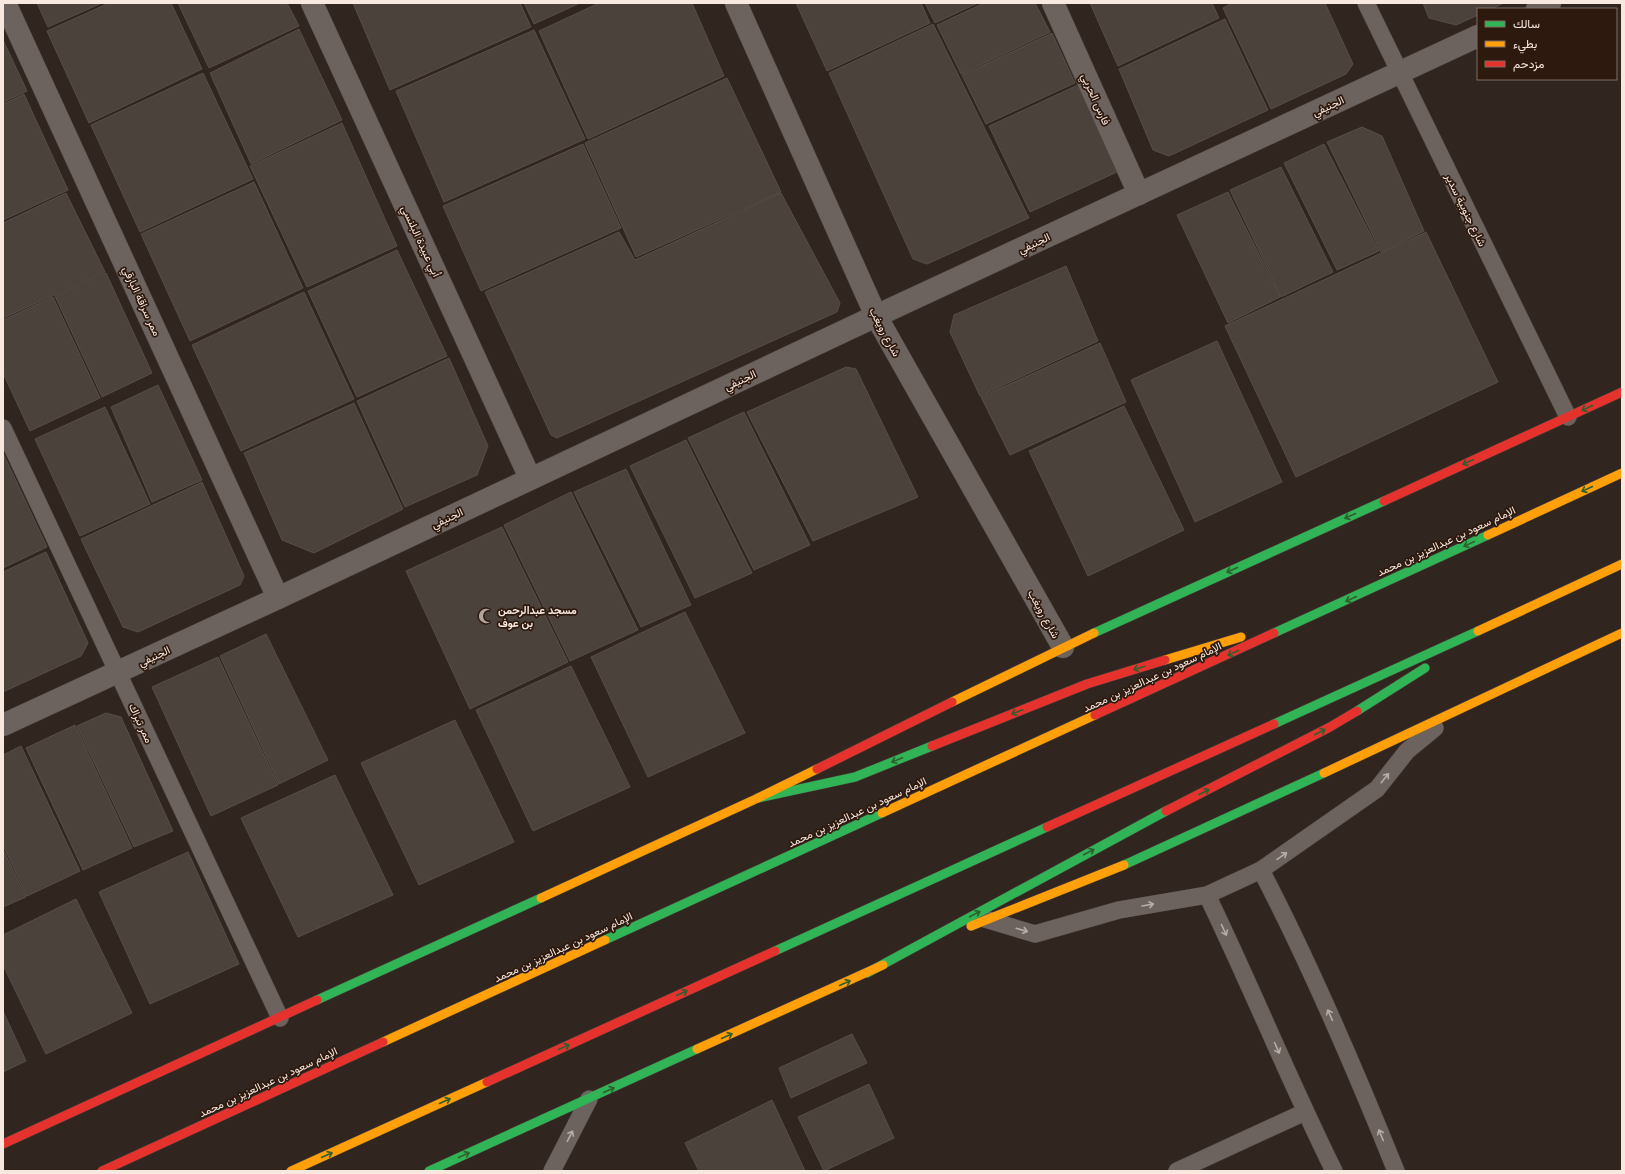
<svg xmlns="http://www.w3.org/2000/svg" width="1625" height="1174" font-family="Mulish,Vazirmatn,sans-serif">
  <rect width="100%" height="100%" fill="#31251f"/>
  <g fill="#4c423c" stroke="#584e48">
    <polygon points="37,3 102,3 48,27"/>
    <polygon points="109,3 171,3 202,69 89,123 47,31"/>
    <polygon points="178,3 287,3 299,26 209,68"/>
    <polygon points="353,3 520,3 531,27 390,90"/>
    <polygon points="524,3 580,3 534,24"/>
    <polygon points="599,3 692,3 724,76 588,139 539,31"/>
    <polygon points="796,3 921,3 930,23 827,71"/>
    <polygon points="925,3 978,3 935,23"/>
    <polygon points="984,3 1035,3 1050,32 961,74 937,25"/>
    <polygon points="1090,3 1212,3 1219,18 1118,66"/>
    <polygon points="1232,3 1325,3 1353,64 1346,74 1271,109 1223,8"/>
    <polygon points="1423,3 1504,3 1491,9 1478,9 1478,15 1456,25 1429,18"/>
    <polygon points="1225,19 1268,110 1169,156 1153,150 1119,69"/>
    <polygon points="933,24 1029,218 927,264 913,259 829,73"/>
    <polygon points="299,29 342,120 251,164 210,73"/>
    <polygon points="534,30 585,139 444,202 396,91"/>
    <polygon points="1052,33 1075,83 986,124 962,75"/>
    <polygon points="3,40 27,91 3,102"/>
    <polygon points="203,73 253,179 140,232 91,125"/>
    <polygon points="727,78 781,192 636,257 585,143"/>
    <polygon points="1078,85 1117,165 1117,172 1030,212 989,126"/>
    <polygon points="24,94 68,190 3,220 3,104"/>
    <polygon points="342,123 397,246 307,287 250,166"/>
    <polygon points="1362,127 1382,136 1424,231 1381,252 1327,142"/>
    <polygon points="583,144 621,228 481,291 443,206"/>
    <polygon points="1324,144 1379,251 1337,270 1284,163"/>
    <polygon points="1281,167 1333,272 1281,297 1230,190"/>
    <polygon points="254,182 303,288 190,341 141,234"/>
    <polygon points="1228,192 1280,297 1228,323 1177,215"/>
    <polygon points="66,193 105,272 3,318 3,223"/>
    <polygon points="781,193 840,303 837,312 557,438 551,435 485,292 619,232 635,260"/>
    <polygon points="1426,232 1498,382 1296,477 1225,326"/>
    <polygon points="397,250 447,356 357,397 308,291"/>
    <polygon points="1066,266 1098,341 980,396 950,332 954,315"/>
    <polygon points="106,273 152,373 102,397 55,296"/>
    <polygon points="304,292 354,399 241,451 192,345"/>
    <polygon points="53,297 100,398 30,431 3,373 3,320"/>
    <polygon points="1217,341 1282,482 1195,522 1131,380"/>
    <polygon points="1100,343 1126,402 1010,455 981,397"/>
    <polygon points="449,358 488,446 477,475 405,507 357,401"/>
    <polygon points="846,367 856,369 918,497 813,541 747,412"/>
    <polygon points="158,385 202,480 152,502 111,407"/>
    <polygon points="354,403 403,509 314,553 282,540 244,453"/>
    <polygon points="1124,406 1184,530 1088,576 1029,451"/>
    <polygon points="105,407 150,504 80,536 35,439"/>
    <polygon points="744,412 810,545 754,570 688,438"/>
    <polygon points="686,440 752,573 695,598 630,466"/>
    <polygon points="3,455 4,455 47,547 3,568"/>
    <polygon points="626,469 691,605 641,627 574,492"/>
    <polygon points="202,482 244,576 240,585 138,632 123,627 81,539"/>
    <polygon points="571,492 638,630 570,661 504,525"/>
    <polygon points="502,527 568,662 470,709 406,571"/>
    <polygon points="46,552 88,643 81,656 3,692 3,572"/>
    <polygon points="685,612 745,733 648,777 591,657"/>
    <polygon points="266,634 328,760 279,784 220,656"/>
    <polygon points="218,657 278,785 211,816 152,687"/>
    <polygon points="571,666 630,787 533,831 476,710"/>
    <polygon points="106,713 121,717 173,831 134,847 77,726"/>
    <polygon points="455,720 514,842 419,885 361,763"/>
    <polygon points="75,725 132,848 83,870 26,748"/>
    <polygon points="21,746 80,871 27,896 3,845 3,755"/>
    <polygon points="335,775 393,895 298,937 241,818"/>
    <polygon points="3,849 26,897 3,907"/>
    <polygon points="188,852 239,964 150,1004 99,892"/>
    <polygon points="76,899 132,1013 46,1054 3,965 3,935"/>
    <polygon points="3,1011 26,1061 3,1072"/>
    <polygon points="852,1034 867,1063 791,1098 779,1068"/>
    <polygon points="869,1084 894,1138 824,1171 798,1117"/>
    <polygon points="772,1100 805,1171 699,1171 685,1143"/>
  </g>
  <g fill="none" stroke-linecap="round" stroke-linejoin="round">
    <g stroke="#4d423e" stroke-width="18">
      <g id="lane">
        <polyline points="1366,3 1568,417"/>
        <polyline points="3,428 280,1018"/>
        <path d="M1261,870c51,98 94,199 135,301"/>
        <path d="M1207,895c44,91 82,185 127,276"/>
        <polyline points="985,919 1035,934 1119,910 1207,895 1261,870 1377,789 1407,751 1435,728"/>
        <polyline points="552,1171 589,1099"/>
        <polyline points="1177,1171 1305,1112"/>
      </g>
    </g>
    <g stroke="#4d423e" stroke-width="23">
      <g id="street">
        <polyline points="5,3 278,598"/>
        <polyline points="312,3 530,478"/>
        <polyline points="736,3 876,316 1063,647"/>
        <polyline points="1053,3 1139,194"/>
        <polyline points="1537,9 1550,3"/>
        <polyline points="3,725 278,598 876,316 1478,36"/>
      </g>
    </g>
    <g stroke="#4d423e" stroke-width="10">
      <g id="fast">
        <polyline points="1094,633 1384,501"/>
        <polyline points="1274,633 1488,535"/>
        <polyline points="1357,711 1425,668"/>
        <polyline points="1274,724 1478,631"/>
        <polyline points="758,798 855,777 932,746"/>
        <polyline points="1124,865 1324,773"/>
        <polyline points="605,940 882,813"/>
        <polyline points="775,951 1047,827"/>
        <polyline points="867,973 1166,811"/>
        <polyline points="317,1000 541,898"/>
        <polyline points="429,1171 697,1049"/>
      </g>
    </g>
    <g stroke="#4d423e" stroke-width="10">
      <g id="slow">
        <polyline points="1488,535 1622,473"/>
        <polyline points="1478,631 1622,564"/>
        <polyline points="1165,660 1241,637"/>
        <polyline points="952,702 1094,633"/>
        <polyline points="1324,773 1622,633"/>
        <polyline points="882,813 1095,715"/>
        <polyline points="541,898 758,798 817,769"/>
        <polyline points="971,926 1124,865"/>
        <polyline points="383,1042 605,940"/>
        <polyline points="697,1049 883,965"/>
        <polyline points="291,1171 487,1082"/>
      </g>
    </g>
    <g stroke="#4d423e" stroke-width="10">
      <g id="jam">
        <polyline points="1384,501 1622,392"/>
        <polyline points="1095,715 1274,633"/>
        <polyline points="932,746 1087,684 1165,660"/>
        <polyline points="817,769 952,702"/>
        <polyline points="1166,811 1330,727 1357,711"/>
        <polyline points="1047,827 1274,724"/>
        <polyline points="487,1082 775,951"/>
        <polyline points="3,1144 317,1000"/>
        <polyline points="102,1171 383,1042"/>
      </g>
    </g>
    <use href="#lane" stroke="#6c635e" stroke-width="17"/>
    <use href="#street" stroke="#6c635e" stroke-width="22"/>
    <use href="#fast" stroke="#30b455" stroke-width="9"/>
    <use href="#slow" stroke="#ff9f0a" stroke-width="9"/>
    <use href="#jam" stroke="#e5322d" stroke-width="9"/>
  </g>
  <defs><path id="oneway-shaft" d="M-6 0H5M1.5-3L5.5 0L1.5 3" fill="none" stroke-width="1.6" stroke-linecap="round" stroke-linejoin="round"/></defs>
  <g stroke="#2f5f2e">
    <use href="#oneway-shaft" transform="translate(1587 408) rotate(155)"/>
    <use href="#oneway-shaft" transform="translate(1468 462) rotate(156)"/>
    <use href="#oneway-shaft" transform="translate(1587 489) rotate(155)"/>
    <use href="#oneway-shaft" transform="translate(1350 516) rotate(156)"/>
    <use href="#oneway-shaft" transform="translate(1469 544) rotate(155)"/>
    <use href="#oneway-shaft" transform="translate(1232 570) rotate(156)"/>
    <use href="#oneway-shaft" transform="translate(1351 599) rotate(155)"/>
    <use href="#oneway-shaft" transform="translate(1233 653) rotate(155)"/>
    <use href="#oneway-shaft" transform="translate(1139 668) rotate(163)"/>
    <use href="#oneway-shaft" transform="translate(1017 712) rotate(158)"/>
    <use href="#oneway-shaft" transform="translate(1320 732) rotate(-27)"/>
    <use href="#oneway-shaft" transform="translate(897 760) rotate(158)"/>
    <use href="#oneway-shaft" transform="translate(1204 792) rotate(-27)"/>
    <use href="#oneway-shaft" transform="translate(1089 852) rotate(-28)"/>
    <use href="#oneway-shaft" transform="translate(975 914) rotate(-28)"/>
    <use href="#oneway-shaft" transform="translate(845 983) rotate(-24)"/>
    <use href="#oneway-shaft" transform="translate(682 993) rotate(-24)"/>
    <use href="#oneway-shaft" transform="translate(727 1036) rotate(-24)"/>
    <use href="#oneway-shaft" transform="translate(564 1047) rotate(-24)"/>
    <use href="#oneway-shaft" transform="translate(609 1090) rotate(-24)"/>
    <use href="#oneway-shaft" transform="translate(445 1101) rotate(-24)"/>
    <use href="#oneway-shaft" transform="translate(327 1155) rotate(-24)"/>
    <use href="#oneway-shaft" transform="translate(464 1155) rotate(-24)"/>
  </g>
  <g stroke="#b8aca6">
    <use href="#oneway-shaft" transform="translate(1385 778) rotate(-51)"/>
    <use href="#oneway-shaft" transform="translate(1282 856) rotate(-35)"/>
    <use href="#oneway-shaft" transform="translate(1148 905) rotate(-10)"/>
    <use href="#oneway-shaft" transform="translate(1022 930) rotate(16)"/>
    <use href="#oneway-shaft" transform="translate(1224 930) rotate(65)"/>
    <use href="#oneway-shaft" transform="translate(1330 1015) rotate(-114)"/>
    <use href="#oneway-shaft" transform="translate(1277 1048) rotate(66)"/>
    <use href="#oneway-shaft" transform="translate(1381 1135) rotate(-112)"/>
    <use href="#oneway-shaft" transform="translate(570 1136) rotate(-63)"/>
  </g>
  <defs>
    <g id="mosque-bare" transform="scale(1.2)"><path d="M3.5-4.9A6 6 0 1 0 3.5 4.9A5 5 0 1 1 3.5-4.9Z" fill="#b2a49c" stroke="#2e190e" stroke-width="2.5" paint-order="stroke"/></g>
  </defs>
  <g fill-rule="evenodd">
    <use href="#mosque-bare" x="486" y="616"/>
  </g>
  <g text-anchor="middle" stroke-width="3.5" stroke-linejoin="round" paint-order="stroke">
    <g font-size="11" fill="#f7e8e0" stroke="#2e190e">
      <text transform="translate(1096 99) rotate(66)" y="4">فارس الحربي</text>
      <text transform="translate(1328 106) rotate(-25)" y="4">الجنيفي</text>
      <text transform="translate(1466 210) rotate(64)" y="4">شارع جنوبية سدير</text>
      <text transform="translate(421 241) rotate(65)" y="4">أبي عبيدة البلنسي</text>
      <text transform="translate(1034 243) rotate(-25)" y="4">الجنيفي</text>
      <text transform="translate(142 301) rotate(65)" y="4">ممر سراقة البارقي</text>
      <text transform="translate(885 332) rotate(62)" y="4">شارع رويغب</text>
      <text transform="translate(740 380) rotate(-25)" y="4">الجنيفي</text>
      <text transform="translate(447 518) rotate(-25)" y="4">الجنيفي</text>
      <text transform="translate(1446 541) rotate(-25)" y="4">الإمام سعود بن عبدالعزيز بن محمد</text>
      <text transform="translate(1044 614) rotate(61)" y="4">شارع رويغب</text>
      <text transform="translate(154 656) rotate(-25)" y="4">الجنيفي</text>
      <text transform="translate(1152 677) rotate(-25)" y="4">الإمام سعود بن عبدالعزيز بن محمد</text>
      <text transform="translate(141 723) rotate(65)" y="4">ممر تبراك</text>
      <text transform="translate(857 812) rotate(-25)" y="4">الإمام سعود بن عبدالعزيز بن محمد</text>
      <text transform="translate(563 947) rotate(-25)" y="4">الإمام سعود بن عبدالعزيز بن محمد</text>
      <text transform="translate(268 1082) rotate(-25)" y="4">الإمام سعود بن عبدالعزيز بن محمد</text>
    </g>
    <g font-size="11" font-weight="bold" fill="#f7e8e0" stroke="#2e190e" text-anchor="start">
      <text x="498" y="614">مسجد عبدالرحمن<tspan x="498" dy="13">بن عوف</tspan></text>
    </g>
  </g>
  <rect width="1625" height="1174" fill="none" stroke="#f7e8e0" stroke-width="8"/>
  <rect x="1477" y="8" width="140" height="72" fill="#2e190e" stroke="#7e6c62"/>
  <rect x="1485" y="21" width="20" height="6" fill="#30b455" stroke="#7e6c62"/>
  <text x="1513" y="28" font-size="12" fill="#f7e8e0">سالك</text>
  <rect x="1485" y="41" width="20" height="6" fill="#ff9f0a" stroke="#7e6c62"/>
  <text x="1513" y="48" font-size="12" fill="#f7e8e0">بطيء</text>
  <rect x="1485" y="61" width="20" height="6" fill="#e5322d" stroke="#7e6c62"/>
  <text x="1513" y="68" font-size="12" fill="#f7e8e0">مزدحم</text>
</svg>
